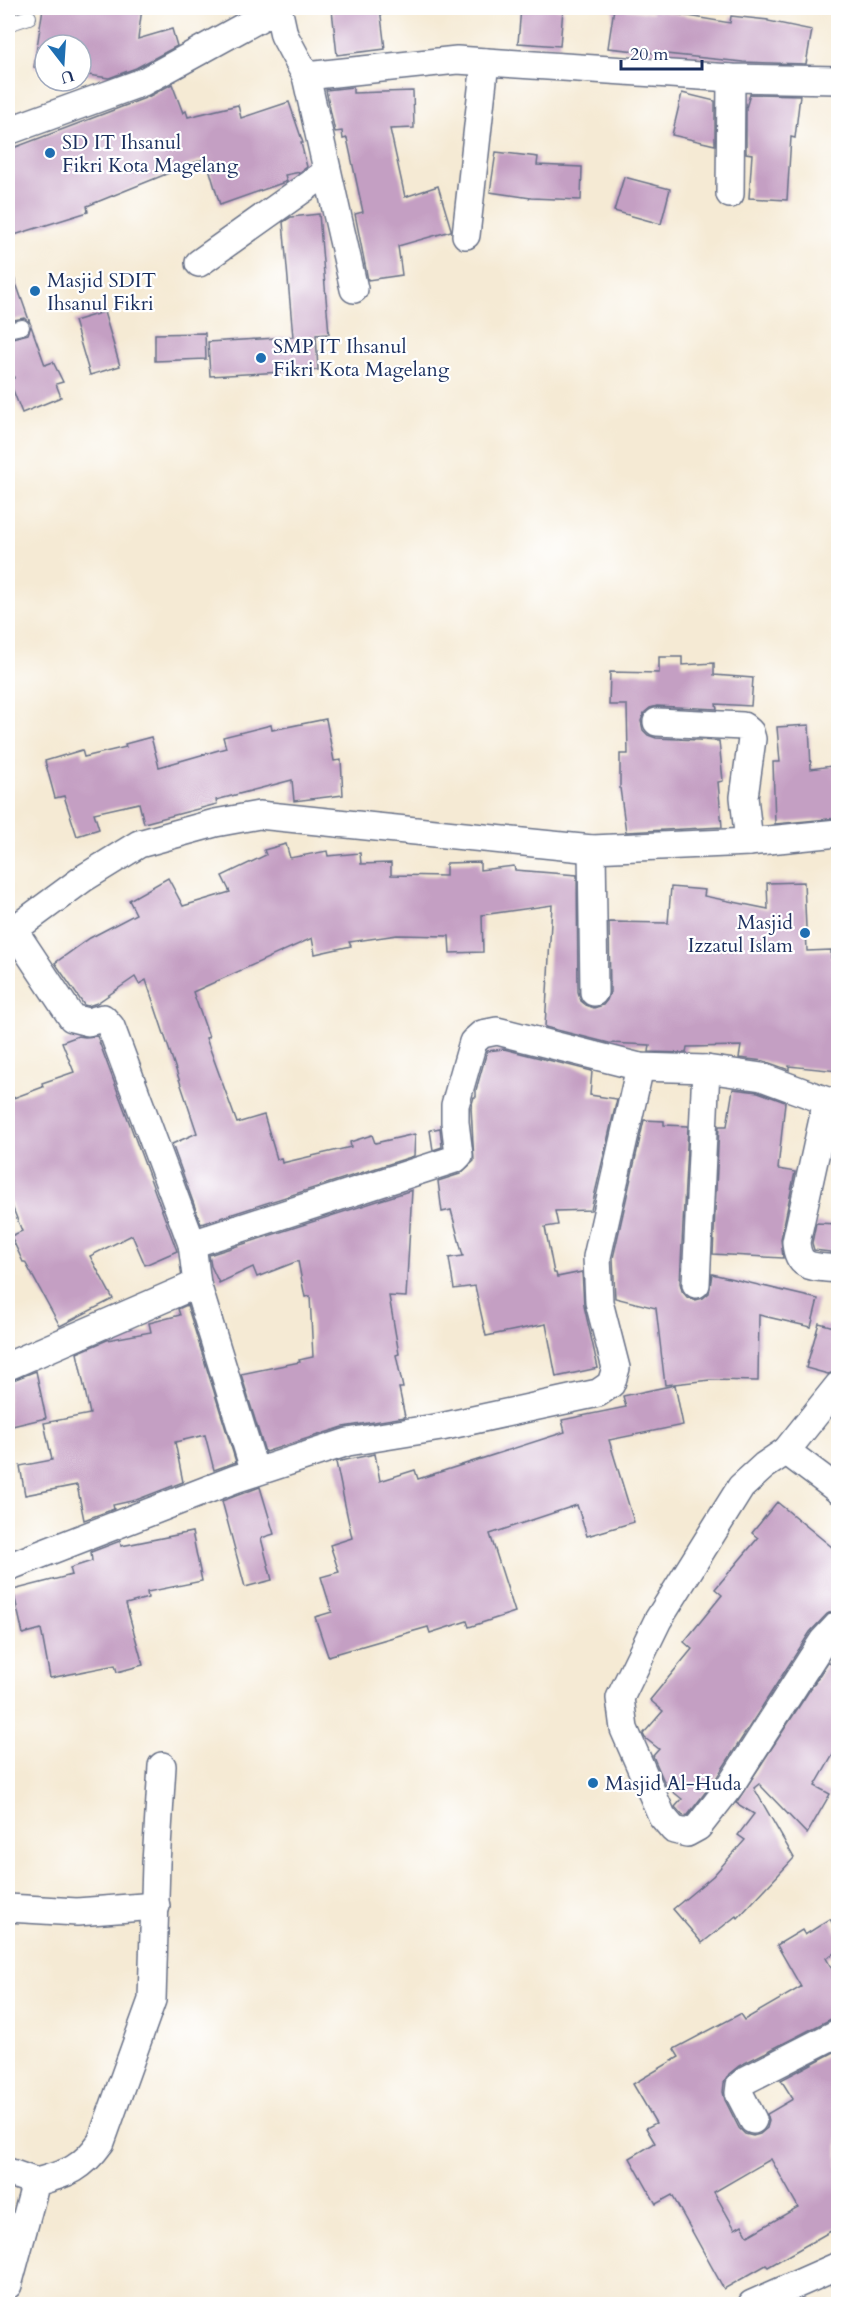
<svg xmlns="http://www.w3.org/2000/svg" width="846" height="2312" font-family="Cardo,serif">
  <rect width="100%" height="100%" fill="#fff"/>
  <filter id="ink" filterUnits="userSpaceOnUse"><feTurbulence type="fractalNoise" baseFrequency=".0167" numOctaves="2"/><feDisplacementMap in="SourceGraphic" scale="12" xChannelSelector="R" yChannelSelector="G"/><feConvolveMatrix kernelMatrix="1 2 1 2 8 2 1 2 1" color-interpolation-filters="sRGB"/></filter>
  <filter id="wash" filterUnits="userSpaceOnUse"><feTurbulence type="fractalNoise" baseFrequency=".008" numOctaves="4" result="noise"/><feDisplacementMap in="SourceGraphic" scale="24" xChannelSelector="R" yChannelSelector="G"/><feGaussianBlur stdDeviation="1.35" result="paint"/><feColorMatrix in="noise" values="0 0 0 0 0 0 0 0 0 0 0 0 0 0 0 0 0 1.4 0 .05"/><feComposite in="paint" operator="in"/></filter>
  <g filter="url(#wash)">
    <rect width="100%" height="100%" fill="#f5ead4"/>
    <g id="blocks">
      <g fill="#c49fc3" fill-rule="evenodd">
        <polygon points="43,8 142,8 138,39 172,29 177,46 136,68 109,78 81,74 81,45 45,45 45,68 34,67"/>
        <polygon points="353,8 380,8 385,49 337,55 332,10"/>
        <polygon points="521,8 563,9 560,46 518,43"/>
        <polygon points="614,8 652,13 652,10 730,23 731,16 768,20 768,21 812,30 806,64 743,62 608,48"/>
        <polygon points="172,84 183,113 186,111 188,117 238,105 241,118 289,102 303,143 301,143 307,167 300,172 285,175 287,181 285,182 220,205 206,158 87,206 88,212 8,237 8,150 148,97"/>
        <polygon points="353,87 353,93 413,91 414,128 390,129 405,197 438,186 451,229 451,231 398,246 402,275 368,280 355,214 363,212 347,138 343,139 342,131 335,132 326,90"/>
        <polygon points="682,93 715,101 715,145 672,135"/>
        <polygon points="750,94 800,95 795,138 791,137 787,200 749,198 752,154 746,153 746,108"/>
        <polygon points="496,152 538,157 537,165 582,167 581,200 531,198 490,192"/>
        <polygon points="624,177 670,189 661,224 614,211"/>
        <polygon points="319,214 329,334 316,335 318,370 210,376 208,342 293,337 283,222 291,217"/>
        <polygon points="8,269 11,269 30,323 24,318 8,321"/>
        <polygon points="104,312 120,366 90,375 74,321"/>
        <polygon points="31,326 45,365 53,362 63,382 56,384 61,397 22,413 9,380 14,378 8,357 8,339 28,334"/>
        <polygon points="205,333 206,359 155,361 155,334"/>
        <polygon points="659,657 682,657 682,665 714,663 714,675 753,678 751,706 716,704 717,709 657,706 650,708 644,713 641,721 643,730 648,735 656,738 719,741 723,781 718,782 722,827 626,832 620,788 620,754 628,754 627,705 609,705 610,672 659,673"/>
        <polygon points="326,719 334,761 341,760 343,795 294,801 292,780 216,800 217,804 144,823 139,803 94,813 99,829 77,836 64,796 55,798 45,761 82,750 84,757 126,747 125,744 151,737 159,767 226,748 223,737 271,725 272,730"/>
        <polygon points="809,725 811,769 838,765 838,818 775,824 773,762 780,762 777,727"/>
        <polygon points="286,844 290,858 327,851 328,856 360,853 361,864 391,863 391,875 446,876 446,863 480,862 480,870 514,866 515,870 577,875 578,992 581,1001 586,1005 594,1008 603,1005 607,1000 610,992 609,922 668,923 671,887 705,890 704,896 768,909 767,883 804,882 807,951 831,950 831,958 838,957 838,1071 789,1066 789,1070 764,1061 739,1058 741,1046 687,1047 686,1053 649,1052 650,1045 609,1043 545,1027 552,905 482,915 483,952 450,953 449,936 397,935 349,942 351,946 315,954 312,938 193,992 209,1037 206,1038 237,1123 264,1115 277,1159 281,1158 282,1163 351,1147 350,1142 372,1135 375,1143 415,1134 414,1156 201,1224 172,1144 197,1133 146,980 139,984 135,977 97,1003 88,1006 84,1005 55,963 90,938 136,914 129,900 168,878 183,906 230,892 222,876 266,855 264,850"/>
        <polygon points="78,1036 85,1037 97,1036 177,1251 145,1265 132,1235 90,1256 113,1299 60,1326 25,1262 23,1262 11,1236 22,1231 8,1196 8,1100 43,1087 42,1083 74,1072 62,1042"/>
        <polygon points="504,1049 592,1071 590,1095 617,1099 591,1210 555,1211 558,1225 545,1227 554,1273 556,1273 557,1277 582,1272 584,1306 598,1368 556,1377 546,1324 486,1336 475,1286 454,1289 449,1258 463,1256 451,1210 442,1212 438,1181 460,1174 474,1161 471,1107 474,1097 476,1097 476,1090 487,1051"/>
        <polygon points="733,1089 758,1092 785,1102 778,1169 795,1172 781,1239 783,1258 713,1254 719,1126 727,1126"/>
        <polygon points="644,1120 664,1121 664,1125 688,1126 680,1283 682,1291 687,1297 696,1300 703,1298 709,1293 712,1274 818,1299 811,1327 759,1315 758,1381 710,1380 665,1385 656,1308 615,1298 613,1258"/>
        <polygon points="440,1128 442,1147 433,1150 430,1130"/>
        <polygon points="412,1190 406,1297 389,1296 399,1354 396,1355 403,1388 399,1388 405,1417 343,1427 265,1452 241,1374 300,1362 299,1360 313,1357 310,1296 305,1297 298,1261 257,1277 253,1267 219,1283 211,1266 209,1255"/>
        <polygon points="816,1223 838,1224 838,1253 814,1250 812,1243"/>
        <polygon points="187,1305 236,1462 214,1470 205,1435 175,1442 183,1482 136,1500 113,1505 114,1509 84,1520 77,1485 25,1495 20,1466 52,1460 44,1423 90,1414 77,1353 107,1340 151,1332 149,1323 180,1315 178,1309"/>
        <polygon points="819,1323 838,1328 838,1371 828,1374 806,1368"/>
        <polygon points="36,1371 46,1418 8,1427 8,1382"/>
        <polygon points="675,1385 683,1425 609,1440 634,1522 587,1536 577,1505 490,1534 515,1612 469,1627 467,1621 430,1633 428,1627 328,1656 315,1617 332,1612 321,1577 339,1572 330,1545 352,1538 336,1462 375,1454 380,1481 415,1470 418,1479 565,1432 562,1420 626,1407 623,1396"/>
        <polygon points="260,1487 274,1534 261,1538 272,1580 245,1587 222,1501"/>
        <polygon points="777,1502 838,1552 838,1608 827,1614 810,1632 717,1777 688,1815 683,1816 675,1807 682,1799 666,1786 653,1756 659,1749 645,1738 643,1734 663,1711 650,1700 692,1649 684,1642 722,1595 715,1589 758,1538 752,1533"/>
        <polygon points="192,1532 202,1581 147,1592 148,1598 126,1604 143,1665 117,1672 115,1665 50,1678 41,1629 23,1634 13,1590 72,1575 70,1568 92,1561 91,1552 120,1541 121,1546"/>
        <polygon points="828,1662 838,1670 838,1746 815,1786 830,1794 807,1834 759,1784 754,1788 794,1858 738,1918 736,1916 702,1943 673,1909 713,1876 745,1840 738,1835 754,1814 736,1803"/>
        <path d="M830,1919l8,15v17l-12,7 12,22v37l-7,2 -92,47 -10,8 -5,9 -1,9 2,8 14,28 6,6 8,2 7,-2 7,-6 2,-7 -2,-7 26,-15 -12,-19 57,-30v177l-70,40 -2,-2 -42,24 -52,-94 -16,9 -26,-46 25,-15 -9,-15 10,-5 -23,-39 46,-27 -5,-8 66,-35 4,6 57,-33 -24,-42 25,-15 3,5zM771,2159l27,48 -50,29 -6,-11 -7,4 -21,-37z"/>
      </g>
    </g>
  </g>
  <g filter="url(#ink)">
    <use href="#blocks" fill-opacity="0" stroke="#677087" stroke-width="1.5"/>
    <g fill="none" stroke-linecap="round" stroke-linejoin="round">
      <g stroke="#677087" stroke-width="16">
        <g id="service">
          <polyline points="8,24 29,17"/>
          <polyline points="8,330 22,327"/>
        </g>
      </g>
      <g stroke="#677087" stroke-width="30">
        <g id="minor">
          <polyline points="278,8 284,35 306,76 354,289"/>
          <polyline points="306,76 457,60 731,78 838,80"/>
          <polyline points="8,131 143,82 278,8"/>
          <polyline points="730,194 731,78"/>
          <polyline points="466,235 485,62"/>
          <polyline points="199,263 327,172"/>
          <polyline points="657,722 743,726 750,732 752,739 744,797 749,842"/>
          <polyline points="592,849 594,992"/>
          <polyline points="8,934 84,878 139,844 215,823 259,815 592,849 749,842 838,833"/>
          <path d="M827,1101l-31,141c2,29 19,24 42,27"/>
          <polyline points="192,1244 455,1159 459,1155 455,1122 455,1105 473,1042 482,1034 497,1031 640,1067 706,1069 762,1077 827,1101 838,1102"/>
          <polyline points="197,1284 255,1472"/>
          <polyline points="696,1284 706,1069"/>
          <polyline points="8,1366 197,1284 192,1244 111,1027 103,1018 88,1022 72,1018 13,929"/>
          <polyline points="838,1386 786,1451 764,1466 741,1487 658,1620 620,1698 624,1729 662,1816 674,1830 687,1833 698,1827 730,1786 823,1641 838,1625"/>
          <polyline points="786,1451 838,1490"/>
          <polyline points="8,1567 235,1479 348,1442 441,1427 598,1393 611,1384 616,1368 599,1302 597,1257 640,1067"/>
          <polyline points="8,1908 77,1912 156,1906"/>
          <polyline points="753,2120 739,2093 740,2085 746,2080 838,2033"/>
          <polyline points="8,2172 36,2182"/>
          <path d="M8,2285l28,-103c32,-9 45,-12 65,-40l51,-142 4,-137 6,-97"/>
          <polyline points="752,2304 838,2266"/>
        </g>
      </g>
      <use href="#service" stroke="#fff" stroke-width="14"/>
      <use href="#minor" stroke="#fff" stroke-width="27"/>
    </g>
  </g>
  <g fill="#1f6fb2" stroke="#fff" stroke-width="2">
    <circle cx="50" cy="153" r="6"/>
    <circle cx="35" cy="291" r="6"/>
    <circle cx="261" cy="358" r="6"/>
    <circle cx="805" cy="933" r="6"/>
    <circle cx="593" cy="1783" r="6"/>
  </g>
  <g text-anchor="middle" stroke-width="4.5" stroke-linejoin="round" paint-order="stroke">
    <g font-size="20" fill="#1b2f5e" stroke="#fff" text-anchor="start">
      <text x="62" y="149">SD IT Ihsanul<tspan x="62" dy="23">Fikri Kota Magelang</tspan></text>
      <text x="47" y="287">Masjid SDIT<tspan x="47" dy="23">Ihsanul Fikri</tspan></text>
      <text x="273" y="353">SMP IT Ihsanul<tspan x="273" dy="23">Fikri Kota Magelang</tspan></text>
      <text x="793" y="929" text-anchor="end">Masjid<tspan x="793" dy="23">Izzatul Islam</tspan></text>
      <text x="605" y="1790">Masjid Al-Huda</text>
    </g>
  </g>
  <rect width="846" height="2312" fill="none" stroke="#fff" stroke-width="30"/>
  <g transform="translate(63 63) rotate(163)"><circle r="28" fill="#ffffff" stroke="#a4acbf" stroke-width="1.5"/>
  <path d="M0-4.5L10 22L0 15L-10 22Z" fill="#1f6fb2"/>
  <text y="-9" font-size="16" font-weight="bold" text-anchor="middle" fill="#1b2f5e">U</text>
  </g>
  <path d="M621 60v9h81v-9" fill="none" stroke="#1b2f5e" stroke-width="3"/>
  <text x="630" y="60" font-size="18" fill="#1b2f5e" stroke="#ffffff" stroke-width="4.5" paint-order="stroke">20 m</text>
</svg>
